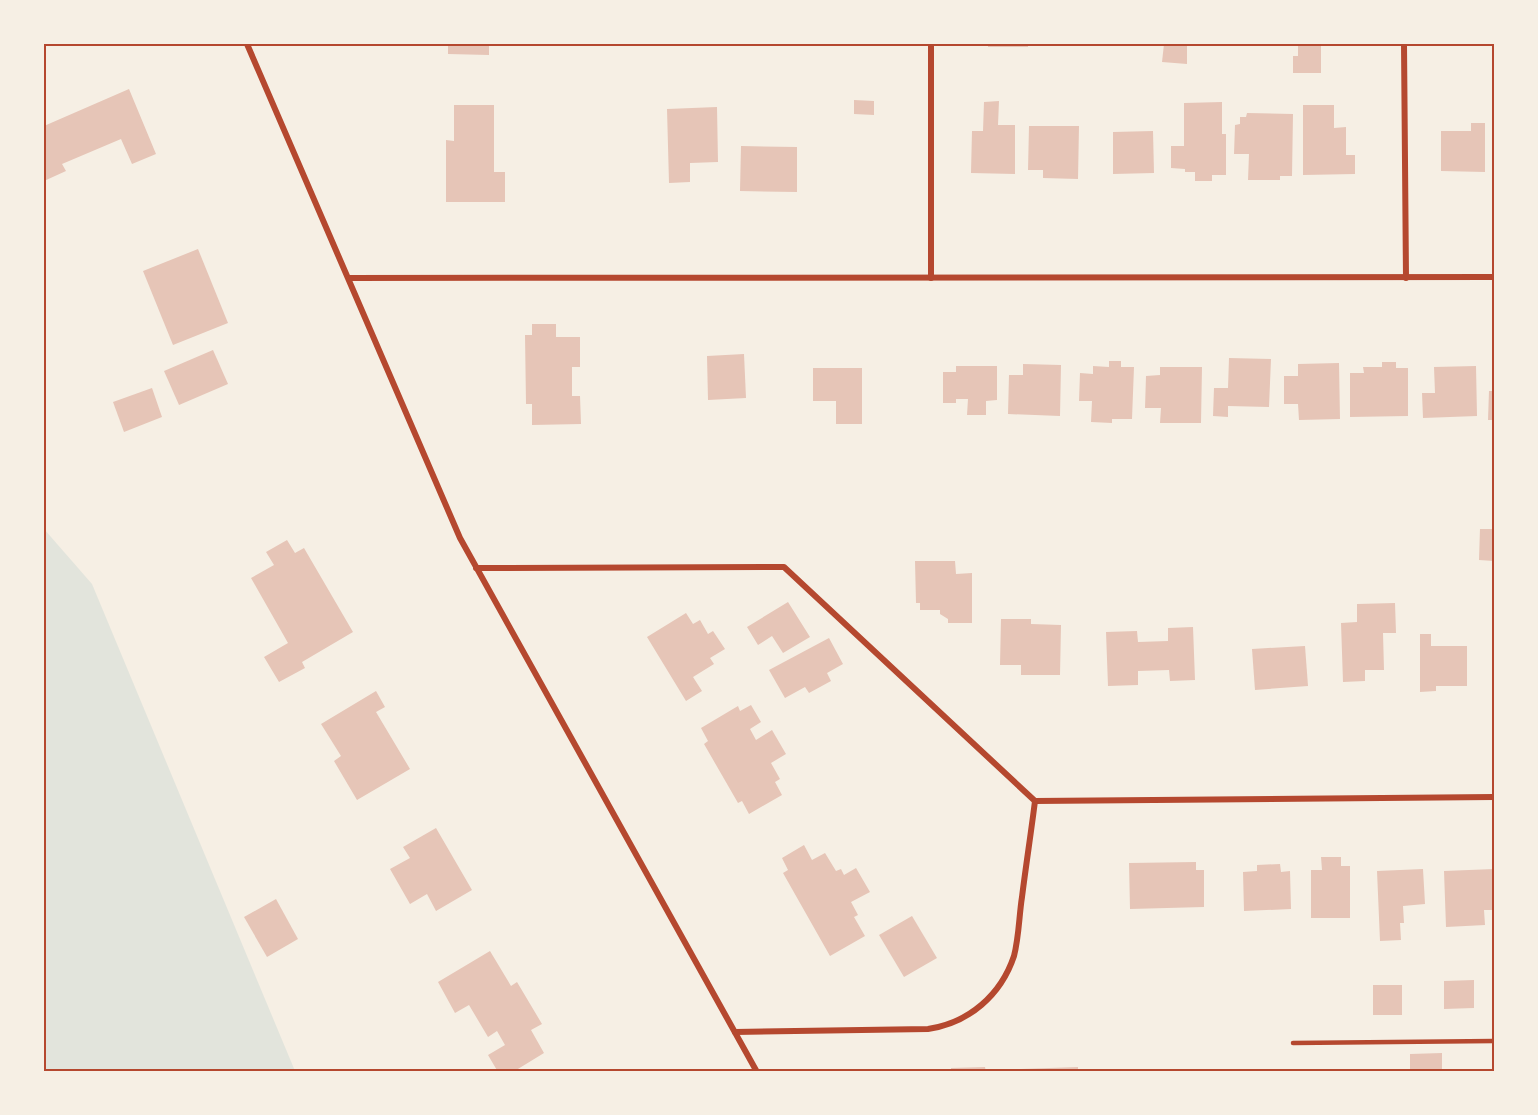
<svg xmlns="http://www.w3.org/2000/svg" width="1538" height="1115" font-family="Arial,sans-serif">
  <rect width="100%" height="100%" fill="#f6efe4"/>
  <polygon fill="#e2e4dc" points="44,529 92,584 295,1071 44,1071"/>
  <g fill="#e6c5b7">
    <polygon points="448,44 489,44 489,55 448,54"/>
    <rect x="988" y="44" width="40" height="3"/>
    <polygon points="1164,44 1187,44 1187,64 1162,62"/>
    <polygon points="1298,44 1321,44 1321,73 1293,73 1293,56 1298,56"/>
    <polygon points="129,89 156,154 132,164 121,139 62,164 66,171 44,181 44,126"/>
    <polygon points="854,100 874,101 874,115 854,114"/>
    <polygon points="999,101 998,125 1015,125 1015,174 971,173 972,131 983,131 984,102"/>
    <polygon points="1222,102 1222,134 1226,134 1226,175 1212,175 1212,181 1195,181 1195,172 1185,172 1185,169 1171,168 1171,146 1184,146 1184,103"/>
    <polygon points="454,105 494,105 494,172 505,172 505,202 446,202 446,140 454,141"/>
    <polygon points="1303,105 1334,105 1334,128 1346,127 1346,155 1355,155 1355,174 1303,175"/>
    <polygon points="717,107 718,162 690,163 690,182 669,183 667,109"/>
    <polygon points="1247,113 1293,114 1292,176 1280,176 1280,180 1248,180 1249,154 1234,154 1235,125 1240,124 1240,117 1246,117"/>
    <polygon points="1471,123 1485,123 1485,172 1441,171 1441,131 1471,131"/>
    <polygon points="1029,126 1079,126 1078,179 1043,178 1043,170 1028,170"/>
    <polygon points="1153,131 1154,173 1113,174 1113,132"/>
    <polygon points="741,146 797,147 797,192 740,191"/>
    <polygon points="198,249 228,323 173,345 143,271"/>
    <polygon points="532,324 556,324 556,337 580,337 580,367 572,367 572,396 580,396 581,424 532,425 532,404 526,404 525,335 532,335"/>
    <polygon points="213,350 228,384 179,405 164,371"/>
    <polygon points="744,354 746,398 708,400 707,356"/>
    <polygon points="1229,358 1271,359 1269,407 1228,406 1228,417 1213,416 1214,388 1228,388"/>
    <polygon points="1109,361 1121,361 1121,367 1134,367 1132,419 1112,419 1112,423 1091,422 1092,401 1079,401 1080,373 1093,374 1093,366 1109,367"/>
    <polygon points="1382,362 1396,362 1396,368 1408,368 1408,416 1350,417 1350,373 1364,373 1363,367 1382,367"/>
    <polygon points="1339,363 1340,419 1299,420 1298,404 1284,404 1284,376 1298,376 1298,364"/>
    <polygon points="1023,364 1061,365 1060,416 1008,414 1009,375 1023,375"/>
    <polygon points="956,366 997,366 997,400 986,401 986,415 967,415 968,399 956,399 956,403 943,403 943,372 956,372"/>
    <polygon points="1476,366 1477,416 1423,418 1422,393 1435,393 1434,367"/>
    <polygon points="1160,367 1202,367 1201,423 1160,423 1161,408 1145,408 1146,376 1160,375"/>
    <polygon points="813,368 862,368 862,424 836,424 836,401 813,401"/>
    <polygon points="152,388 162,417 124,432 113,402"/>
    <polygon points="1489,391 1494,391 1494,420 1488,420"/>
    <polygon points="1480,529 1494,529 1494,561 1479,560"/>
    <polygon points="287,540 295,553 304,548 353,632 302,662 305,668 279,682 264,657 288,643 251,578 274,565 266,552"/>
    <polygon points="915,561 955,561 956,574 972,573 972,623 948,623 948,619 940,614 940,610 920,610 920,603 916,603"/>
    <polygon points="788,602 810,637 783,653 772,636 758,645 747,627"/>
    <polygon points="1395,603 1396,633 1383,633 1384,670 1365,670 1365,681 1343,682 1341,623 1357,622 1357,604"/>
    <polygon points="686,613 693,624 700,620 708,634 713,631 725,649 710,658 714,664 693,677 702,691 686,701 647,637"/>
    <polygon points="1001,619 1031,619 1031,624 1061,625 1060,675 1021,675 1021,665 1000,665"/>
    <polygon points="1193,627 1195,680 1170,681 1169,670 1138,671 1138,685 1108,686 1106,632 1137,631 1138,642 1168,641 1168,628"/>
    <polygon points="1420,634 1431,634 1431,646 1467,646 1467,686 1436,686 1436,691 1420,692"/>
    <rect x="1492" y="636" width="2" height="50"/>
    <polygon points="829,638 843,664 827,673 831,681 809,693 805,687 785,698 769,670"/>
    <polygon points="1305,646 1308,686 1255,690 1252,649"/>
    <polygon points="376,691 385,707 376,712 410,769 357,800 334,761 341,756 321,724"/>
    <polygon points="751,705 761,722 750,729 756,740 772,730 786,754 771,763 780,779 775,782 782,795 749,814 742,801 738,803 704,744 708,741 701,728 738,706 740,711"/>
    <polygon points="436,828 472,890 436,911 427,894 410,904 390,869 410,858 403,847"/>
    <polygon points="804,845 812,860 825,853 836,871 841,869 844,875 856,868 870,892 851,902 858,915 854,917 865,936 830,956 783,873 788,870 782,858"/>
    <polygon points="1321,857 1341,857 1341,866 1350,866 1350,918 1311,918 1311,870 1322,870"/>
    <polygon points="1196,862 1196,870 1204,870 1204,907 1130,909 1129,863"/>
    <polygon points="1280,864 1281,872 1290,871 1291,909 1244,911 1243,872 1257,871 1257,865"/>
    <polygon points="1423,869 1425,904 1403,906 1404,923 1400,923 1401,940 1380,941 1377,871"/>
    <polygon points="1494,869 1494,910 1484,910 1485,925 1446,927 1444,871"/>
    <polygon points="276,899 298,939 267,957 244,917"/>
    <polygon points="912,916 937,958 904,977 879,935"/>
    <polygon points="490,951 511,986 517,982 542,1024 531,1030 544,1053 513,1072 498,1072 488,1055 505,1045 497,1031 488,1037 469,1005 455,1013 438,982"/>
    <polygon points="1474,980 1474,1008 1444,1009 1444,981"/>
    <rect x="1373" y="985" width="29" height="30"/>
    <polygon points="1442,1053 1442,1072 1410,1072 1410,1054"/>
    <polygon points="985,1067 986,1072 951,1072 951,1068"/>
    <polygon points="1078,1067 1078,1072 1021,1072 1021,1069"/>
  </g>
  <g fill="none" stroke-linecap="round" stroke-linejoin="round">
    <polyline stroke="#b5482f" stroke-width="4.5" points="1293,1043 1494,1041"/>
    <g stroke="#b5482f" stroke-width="6">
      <polyline points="247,44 460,538 757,1072"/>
      <polyline points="1404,44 1406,278"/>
      <polyline points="349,278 1494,277"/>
      <polyline points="931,278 931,44"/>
      <polyline points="476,568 784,567 1035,801"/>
      <polyline points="1035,801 1494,797"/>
      <path d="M735,1032l193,-3c41,-6 73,-34 86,-73 5,-19 5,-40 8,-59 4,-32 9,-64 13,-96"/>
    </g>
  </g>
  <rect width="1538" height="1115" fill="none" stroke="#f6efe4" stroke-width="90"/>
  <rect x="45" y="45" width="1448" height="1025" fill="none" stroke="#b5482f" stroke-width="2"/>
</svg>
